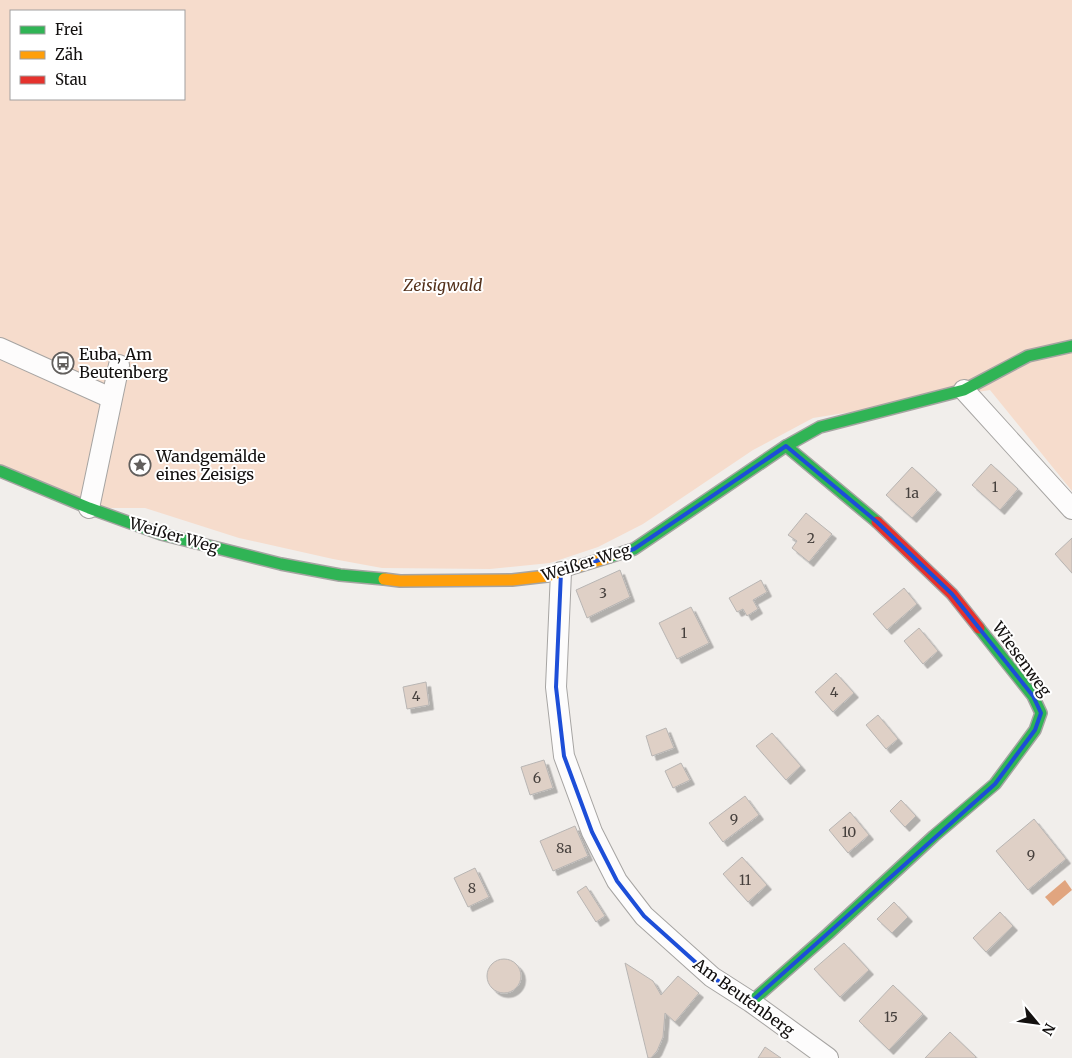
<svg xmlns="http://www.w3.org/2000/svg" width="1072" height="1058" font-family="Merriweather,serif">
  <defs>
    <filter id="shadow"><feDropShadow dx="4.5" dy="4.5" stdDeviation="0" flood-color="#0004"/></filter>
  </defs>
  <rect width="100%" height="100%" fill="#f1eeeb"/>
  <path fill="#f6dccc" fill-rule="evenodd" d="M0,0h1072v491l-82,-101 -177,28 -60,32 -110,74 -45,23 -48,16 -60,6 -108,-1 -49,-9 -94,-21 -94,-30h-56l-89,-37zM11,11h173v88h-173z"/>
  <polygon fill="#e1a57f" points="1065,880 1072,890 1053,906 1045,897"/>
  <g fill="#dfd0c6" stroke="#b8b5b3" filter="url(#shadow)">
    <polygon points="991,464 1018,489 1000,510 972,485"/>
    <polygon points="912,467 937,490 912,518 886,495"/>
    <polygon points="806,513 832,534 809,562 792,548 797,541 788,535"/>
    <polygon points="1072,538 1072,573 1055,554"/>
    <polygon points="620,570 630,597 587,618 576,590"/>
    <polygon points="761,580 767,592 753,600 758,609 747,616 743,609 737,612 729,598"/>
    <polygon points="904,588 917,604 887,630 873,614"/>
    <polygon points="691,607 709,643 677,659 659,623"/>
    <polygon points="919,628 938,651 923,664 904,641"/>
    <polygon points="836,673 854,693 833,712 815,692"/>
    <polygon points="426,682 429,705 407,709 403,687"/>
    <polygon points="878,715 898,739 886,749 866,725"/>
    <polygon points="666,728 674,748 652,756 646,736"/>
    <polygon points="772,733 801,766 786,780 756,746"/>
    <polygon points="544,760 553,788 530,795 521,767"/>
    <polygon points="681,763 690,780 673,788 665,771"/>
    <polygon points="745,796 759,815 723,842 709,823"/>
    <polygon points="901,800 916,816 905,827 890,811"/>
    <polygon points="850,812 869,835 848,853 829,830"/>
    <polygon points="1034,819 1066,859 1028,890 996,851"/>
    <polygon points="575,826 588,856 553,871 540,841"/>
    <polygon points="742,857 767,885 748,902 723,874"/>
    <polygon points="475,868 489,897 468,907 454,878"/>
    <polygon points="586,886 605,916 596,922 577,892"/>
    <polygon points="894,902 908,917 892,933 877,919"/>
    <polygon points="1000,912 1013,926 986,952 973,938"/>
    <polygon points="844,943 869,970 840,997 814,969"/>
    <circle cx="504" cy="976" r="17"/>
    <polygon points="625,963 653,981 661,995 678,976 699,993 675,1022 665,1013 663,1037 657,1051 651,1058 648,1058"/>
    <polygon points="893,985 923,1014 889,1050 859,1021"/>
    <polygon points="950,1032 976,1057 975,1058 925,1058"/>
    <polygon points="765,1047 781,1058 758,1058"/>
  </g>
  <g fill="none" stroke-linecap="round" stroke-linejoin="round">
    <g stroke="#a6a4a2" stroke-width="22">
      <g id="street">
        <polyline points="0,348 111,398"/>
        <polyline points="964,390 1072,509"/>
        <polyline points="89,508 119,365"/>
        <polyline points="561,572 556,687 564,756 592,832 617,881 644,916 712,977 751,1002 828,1058"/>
      </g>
    </g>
    <g stroke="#a6a4a2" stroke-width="14">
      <g id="fast">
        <polyline points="786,446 877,522"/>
        <polyline points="0,471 89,508 161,534 281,564 340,575 384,579"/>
        <polyline points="609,557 634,549 786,446 820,427 964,390 1028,356 1072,346"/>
        <polyline points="751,1002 828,934 934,836 995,784 1035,730 1041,713 1033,696 979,628"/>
      </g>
    </g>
    <g stroke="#a6a4a2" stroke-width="14">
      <polyline id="slow" points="384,579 400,581 512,580 547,576 609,557"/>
    </g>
    <g stroke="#a6a4a2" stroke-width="14">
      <polyline id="jam" points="877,522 952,594 979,628"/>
    </g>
    <use href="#street" stroke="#fdfcfc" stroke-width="20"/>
    <use href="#fast" stroke="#30b455" stroke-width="11"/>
    <use href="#slow" stroke="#ff9f0a" stroke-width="11"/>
    <use href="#jam" stroke="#e5322d" stroke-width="11"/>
  </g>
  <path fill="none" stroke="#1d4ed8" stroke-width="4" stroke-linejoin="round" d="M786,446l91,76 75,72 81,102 8,17 -6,17 -40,54 -244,218 -39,-25 -68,-61 -27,-35 -25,-49 -28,-76 -8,-69 5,-115 73,-23z"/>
  <defs>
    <g id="bus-ring" transform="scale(1.125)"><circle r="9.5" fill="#fff" stroke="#615e5c" stroke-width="1.5"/><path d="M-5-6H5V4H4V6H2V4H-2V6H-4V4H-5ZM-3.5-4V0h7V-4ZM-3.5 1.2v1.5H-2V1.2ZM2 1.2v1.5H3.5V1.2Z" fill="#615e5c"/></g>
    <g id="sight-ring" transform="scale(1.125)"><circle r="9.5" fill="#fff" stroke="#615e5c" stroke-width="1.5"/><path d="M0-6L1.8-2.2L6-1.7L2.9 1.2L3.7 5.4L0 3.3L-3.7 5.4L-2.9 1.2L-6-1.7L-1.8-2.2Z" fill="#615e5c"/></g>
  </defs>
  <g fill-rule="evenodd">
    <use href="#bus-ring" x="63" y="363"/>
    <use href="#sight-ring" x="140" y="465"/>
  </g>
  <g text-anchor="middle" stroke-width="4" stroke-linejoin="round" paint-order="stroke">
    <g font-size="14" fill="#46403d">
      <text x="995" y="492">1</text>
      <text x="912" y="498">1a</text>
      <text x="811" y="543">2</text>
      <text x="603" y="598">3</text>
      <text x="684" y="638">1</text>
      <text x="834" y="697">4</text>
      <text x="416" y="701">4</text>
      <text x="537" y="783">6</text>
      <text x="734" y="824">9</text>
      <text x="849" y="837">10</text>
      <text x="564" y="853">8a</text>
      <text x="1031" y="860">9</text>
      <text x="745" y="885">11</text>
      <text x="472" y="893">8</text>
      <text x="891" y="1022">15</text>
    </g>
    <g font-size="16" font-style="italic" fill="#53301a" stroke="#fff">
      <text x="443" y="291">Zeisigwald</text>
    </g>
    <g font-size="16" fill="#13100f" stroke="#fff" text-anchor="start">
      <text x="79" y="360">Euba, Am<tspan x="79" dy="18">Beutenberg</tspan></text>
      <text x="156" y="462">Wandgemälde<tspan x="156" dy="18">eines Zeisigs</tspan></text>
    </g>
    <g font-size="16" fill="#13100f" stroke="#fff">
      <text transform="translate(174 535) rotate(16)" y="6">Weißer Weg</text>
      <text transform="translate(586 562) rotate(-17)" y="6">Weißer Weg</text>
      <text transform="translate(1022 659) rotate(54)" y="6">Wiesenweg</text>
      <text transform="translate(744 997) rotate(36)" y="6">Am Beutenberg</text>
    </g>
  </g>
  <rect x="10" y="10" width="175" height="90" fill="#ffffff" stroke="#a19f9f"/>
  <rect x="20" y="26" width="25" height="8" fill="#30b455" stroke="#a19f9f"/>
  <text x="55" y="35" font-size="15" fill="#13100f">Frei</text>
  <rect x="20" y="51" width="25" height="8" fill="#ff9f0a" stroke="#a19f9f"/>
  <text x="55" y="60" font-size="15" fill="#13100f">Zäh</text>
  <rect x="20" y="76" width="25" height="8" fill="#e5322d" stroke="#a19f9f"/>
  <text x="55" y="85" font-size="15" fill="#13100f">Stau</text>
  <g transform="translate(1037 1023) rotate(119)" stroke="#ffffff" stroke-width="4" paint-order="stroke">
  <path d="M0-4L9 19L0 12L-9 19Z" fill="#13100f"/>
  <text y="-8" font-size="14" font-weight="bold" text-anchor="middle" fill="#13100f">N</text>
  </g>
</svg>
